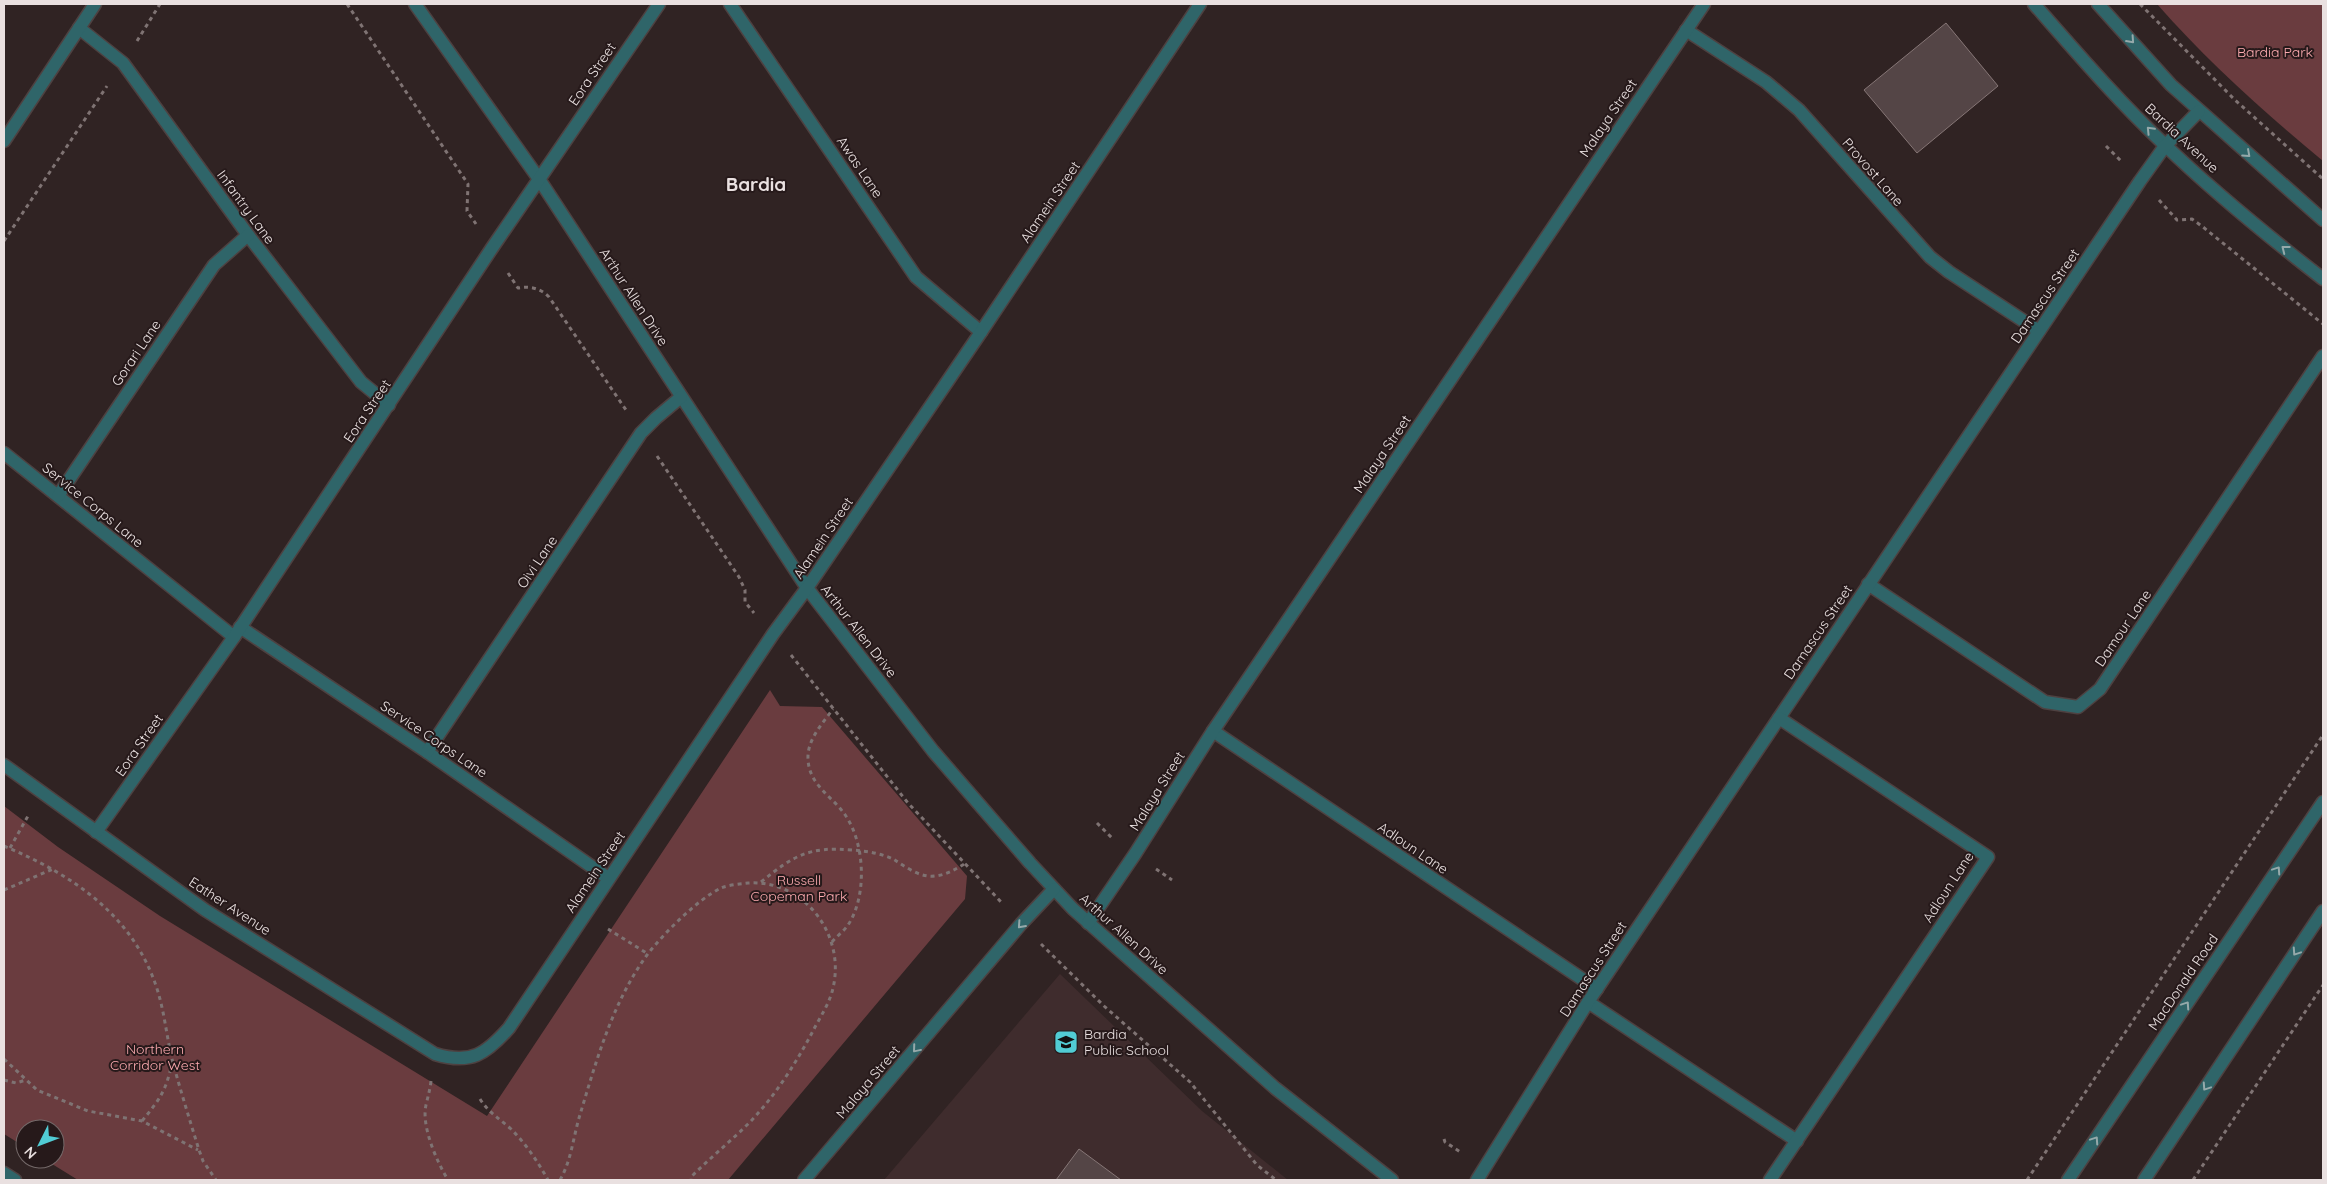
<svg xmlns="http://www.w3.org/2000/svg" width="2327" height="1184" font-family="Quicksand,sans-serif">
  <rect width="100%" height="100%" fill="#302323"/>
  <polygon fill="#3f2c2d" points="1060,974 1202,1111 1288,1180 884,1180"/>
  <g fill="#6a3c3f">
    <path d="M2157,4h166v157c-58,-48 -116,-100 -166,-157z"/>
    <polygon points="770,690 780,706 822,707 967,876 965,899 728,1180 78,1180 44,1159 55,1159 55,1129 25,1129 25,1147 4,1134 4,806 58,847 160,916 487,1116"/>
  </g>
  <g fill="#544546" stroke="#867676">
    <polygon points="1946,23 1998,86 1917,153 1864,90"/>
    <polygon points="1079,1149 1121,1180 1056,1180"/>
  </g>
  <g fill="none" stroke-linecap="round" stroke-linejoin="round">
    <g stroke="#4e4141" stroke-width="15">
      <g id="minor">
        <polyline points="415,4 539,179 807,588 933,751 1030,863 1073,909 1275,1088 1392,1180"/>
        <polyline points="730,4 916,277 981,332"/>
        <path d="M2034,4c42,48 85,98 132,142 50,48 103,91 157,133"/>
        <polyline points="2098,4 2171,85 2323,220"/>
        <polyline points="79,28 123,63 248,235 361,382 389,405"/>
        <polyline points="1686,30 1766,82 1799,110 1930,257 1949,272 2039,331"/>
        <polyline points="4,141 95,4"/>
        <polyline points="4,453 234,637"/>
        <polyline points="58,496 214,265 248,235"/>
        <polyline points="1868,584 2045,702 2078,707 2100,689 2323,356"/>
        <polyline points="240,627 427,752 608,878"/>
        <polyline points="1213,731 1597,989"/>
        <polyline points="427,752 641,433 656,418 681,397"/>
        <path d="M4,765l201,145 230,144c36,11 51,0 74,-26l264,-394 34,-46 174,-256 219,-328"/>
        <polyline points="96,832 234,637 492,248 659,4"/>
        <polyline points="1088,923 1135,854 1213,731 1704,4"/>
        <polyline points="1588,1002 1797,1141"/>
        <polyline points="4,1173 15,1180"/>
        <polyline points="804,1180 1021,924 1054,889"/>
        <polyline points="1477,1180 1588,1002 2140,181 2165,146 2199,111"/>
        <polyline points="1770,1180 1988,857 1779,718"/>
        <polyline points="2068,1180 2323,802"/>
        <polyline points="2144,1180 2323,911"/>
      </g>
    </g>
    <g stroke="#7f7373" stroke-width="3" stroke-dasharray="4 4" stroke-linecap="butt">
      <polyline points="347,4 468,184 467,211 476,224"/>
      <polyline points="2140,4 2235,100 2323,179"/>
      <polyline points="137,41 160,4"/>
      <polyline points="2106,146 2121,161"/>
      <polyline points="2159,200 2177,220 2192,219 2203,227 2323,324"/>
      <polyline points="4,241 107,86"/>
      <path d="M508,273l10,15c12,-2 22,0 31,9l77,113"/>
      <polyline points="657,456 739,577 745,590 745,602 754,613"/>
      <polyline points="791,655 908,803 1002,903"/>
      <polyline points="1097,823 1112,838"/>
      <path d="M4,846c69,29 131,70 154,146 7,23 9,48 15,71 8,29 17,58 26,87l4,11 13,19"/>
      <polyline points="10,848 28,816"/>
      <polyline points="1156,869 1172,880"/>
      <path d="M761,882c32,-26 48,-36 91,-32 14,1 28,3 41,9 12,7 26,19 42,17 11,-1 21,-7 31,-13"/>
      <polyline points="4,890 53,869"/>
      <polyline points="608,929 648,954"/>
      <path d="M832,942c5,-6 12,-11 16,-17 20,-30 17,-85 -5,-113 -13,-17 -34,-28 -35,-53 -1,-19 14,-35 25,-50"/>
      <polyline points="1041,944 1104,1006 1190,1082 1257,1165 1276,1180"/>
      <polyline points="4,1059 37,1090 88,1111 142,1121 198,1150"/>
      <polyline points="4,1080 16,1083 26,1080"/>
      <path d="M431,1081c-1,9 -3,15 -5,24 -5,21 11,57 22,75"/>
      <path d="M480,1099c8,13 20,20 31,30 15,15 27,33 37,51"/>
      <path d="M142,1121c18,-22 24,-30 30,-58"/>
      <polyline points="1444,1139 1445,1142 1462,1153"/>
      <path d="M560,1180c11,-19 13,-41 19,-62 17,-56 33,-115 68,-163 16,-21 51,-56 74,-67 8,-3 18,-4 27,-5 55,-4 98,51 85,105 -3,14 -11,26 -18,39 -17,33 -39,68 -65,95 -19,19 -40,36 -59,55v3"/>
      <polyline points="2027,1180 2323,735"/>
      <polyline points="2193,1180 2323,985"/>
    </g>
    <use href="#minor" stroke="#2f6569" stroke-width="12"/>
  </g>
  <defs><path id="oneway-chevron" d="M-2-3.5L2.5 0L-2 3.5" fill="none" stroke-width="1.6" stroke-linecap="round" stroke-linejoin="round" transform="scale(1.25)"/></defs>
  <g stroke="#95a9aa">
    <use href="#oneway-chevron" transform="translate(2131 40) rotate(48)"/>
    <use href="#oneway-chevron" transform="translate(2150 130) rotate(-134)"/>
    <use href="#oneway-chevron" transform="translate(2247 154) rotate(42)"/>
    <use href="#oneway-chevron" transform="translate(2285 249) rotate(-142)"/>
    <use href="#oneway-chevron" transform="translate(2277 870) rotate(-56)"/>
    <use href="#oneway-chevron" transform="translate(1021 925) rotate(132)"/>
    <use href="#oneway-chevron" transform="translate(2296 952) rotate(124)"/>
    <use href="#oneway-chevron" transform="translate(2186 1005) rotate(-56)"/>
    <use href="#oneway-chevron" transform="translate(916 1049) rotate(130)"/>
    <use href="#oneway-chevron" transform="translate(2206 1087) rotate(124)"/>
    <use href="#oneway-chevron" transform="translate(2095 1140) rotate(-56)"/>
  </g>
  <defs>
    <g id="school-square" transform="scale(1.25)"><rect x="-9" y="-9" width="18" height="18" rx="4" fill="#51ccd4" stroke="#26191a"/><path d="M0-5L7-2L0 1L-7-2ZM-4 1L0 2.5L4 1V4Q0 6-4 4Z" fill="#111"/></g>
  </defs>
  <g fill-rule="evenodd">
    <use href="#school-square" x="1066" y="1042"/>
  </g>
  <g text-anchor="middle" stroke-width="4" stroke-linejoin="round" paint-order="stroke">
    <g font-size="14" fill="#fdabb0" stroke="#26191a">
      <text x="2275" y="57">Bardia Park</text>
      <text x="799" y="885">Russell<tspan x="799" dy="16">Copeman Park</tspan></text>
      <text x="155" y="1054">Northern<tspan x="155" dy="16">Corridor West</tspan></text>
    </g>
    <g font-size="14" fill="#e9e0e0" stroke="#26191a">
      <text transform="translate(592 74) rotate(-56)" y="5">Eora Street</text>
      <text transform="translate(1608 118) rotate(-56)" y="5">Malaya Street</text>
      <text transform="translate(2182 138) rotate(43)" y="5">Bardia Avenue</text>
      <text transform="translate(860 167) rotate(56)" y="5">Awas Lane</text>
      <text transform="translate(1873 172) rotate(49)" y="5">Provost Lane</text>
      <text transform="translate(1050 202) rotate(-56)" y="5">Alamein Street</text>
      <text transform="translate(246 207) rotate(54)" y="5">Infantry Lane</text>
      <text transform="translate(2045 296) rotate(-56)" y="5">Damascus Street</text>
      <text transform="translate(634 297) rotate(57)" y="5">Arthur Allen Drive</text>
      <text transform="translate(136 353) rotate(-56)" y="5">Gorari Lane</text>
      <text transform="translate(367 411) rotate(-56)" y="5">Eora Street</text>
      <text transform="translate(1382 454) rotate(-56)" y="5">Malaya Street</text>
      <text transform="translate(93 505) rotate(39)" y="5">Service Corps Lane</text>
      <text transform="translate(823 538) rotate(-56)" y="5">Alamein Street</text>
      <text transform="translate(537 562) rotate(-56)" y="5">Oivi Lane</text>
      <text transform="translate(2123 628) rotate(-56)" y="5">Damour Lane</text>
      <text transform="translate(859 631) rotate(52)" y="5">Arthur Allen Drive</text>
      <text transform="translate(1818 632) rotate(-56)" y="5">Damascus Street</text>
      <text transform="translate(434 739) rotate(34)" y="5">Service Corps Lane</text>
      <text transform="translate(139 745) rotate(-55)" y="5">Eora Street</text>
      <text transform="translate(1157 791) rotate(-58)" y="5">Malaya Street</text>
      <text transform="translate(1413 848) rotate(34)" y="5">Adloun Lane</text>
      <text transform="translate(595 872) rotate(-56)" y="5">Alamein Street</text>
      <text transform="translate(1948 887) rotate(-57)" y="5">Adloun Lane</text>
      <text transform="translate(230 906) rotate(33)" y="5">Eather Avenue</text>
      <text transform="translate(1124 934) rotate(42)" y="5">Arthur Allen Drive</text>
      <text transform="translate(1593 969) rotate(-57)" y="5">Damascus Street</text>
      <text transform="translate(2183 982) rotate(-56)" y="5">MacDonald Road</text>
      <text transform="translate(868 1082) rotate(-50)" y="5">Malaya Street</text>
    </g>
    <g font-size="14" fill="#e9e0e0" stroke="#26191a" text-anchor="start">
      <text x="1084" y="1039">Bardia<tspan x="1084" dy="16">Public School</tspan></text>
    </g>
    <g font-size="19" font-weight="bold" fill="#e9e0e0" stroke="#26191a">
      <text x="756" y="191">Bardia</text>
    </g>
  </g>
  <rect width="2327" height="1184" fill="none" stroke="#e9e0e0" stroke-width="10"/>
  <g transform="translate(40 1144) rotate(228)"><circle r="24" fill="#26191a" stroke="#746969"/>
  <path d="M0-4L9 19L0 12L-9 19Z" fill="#51ccd4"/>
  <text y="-8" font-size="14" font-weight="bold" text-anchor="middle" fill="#e9e0e0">N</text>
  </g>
</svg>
